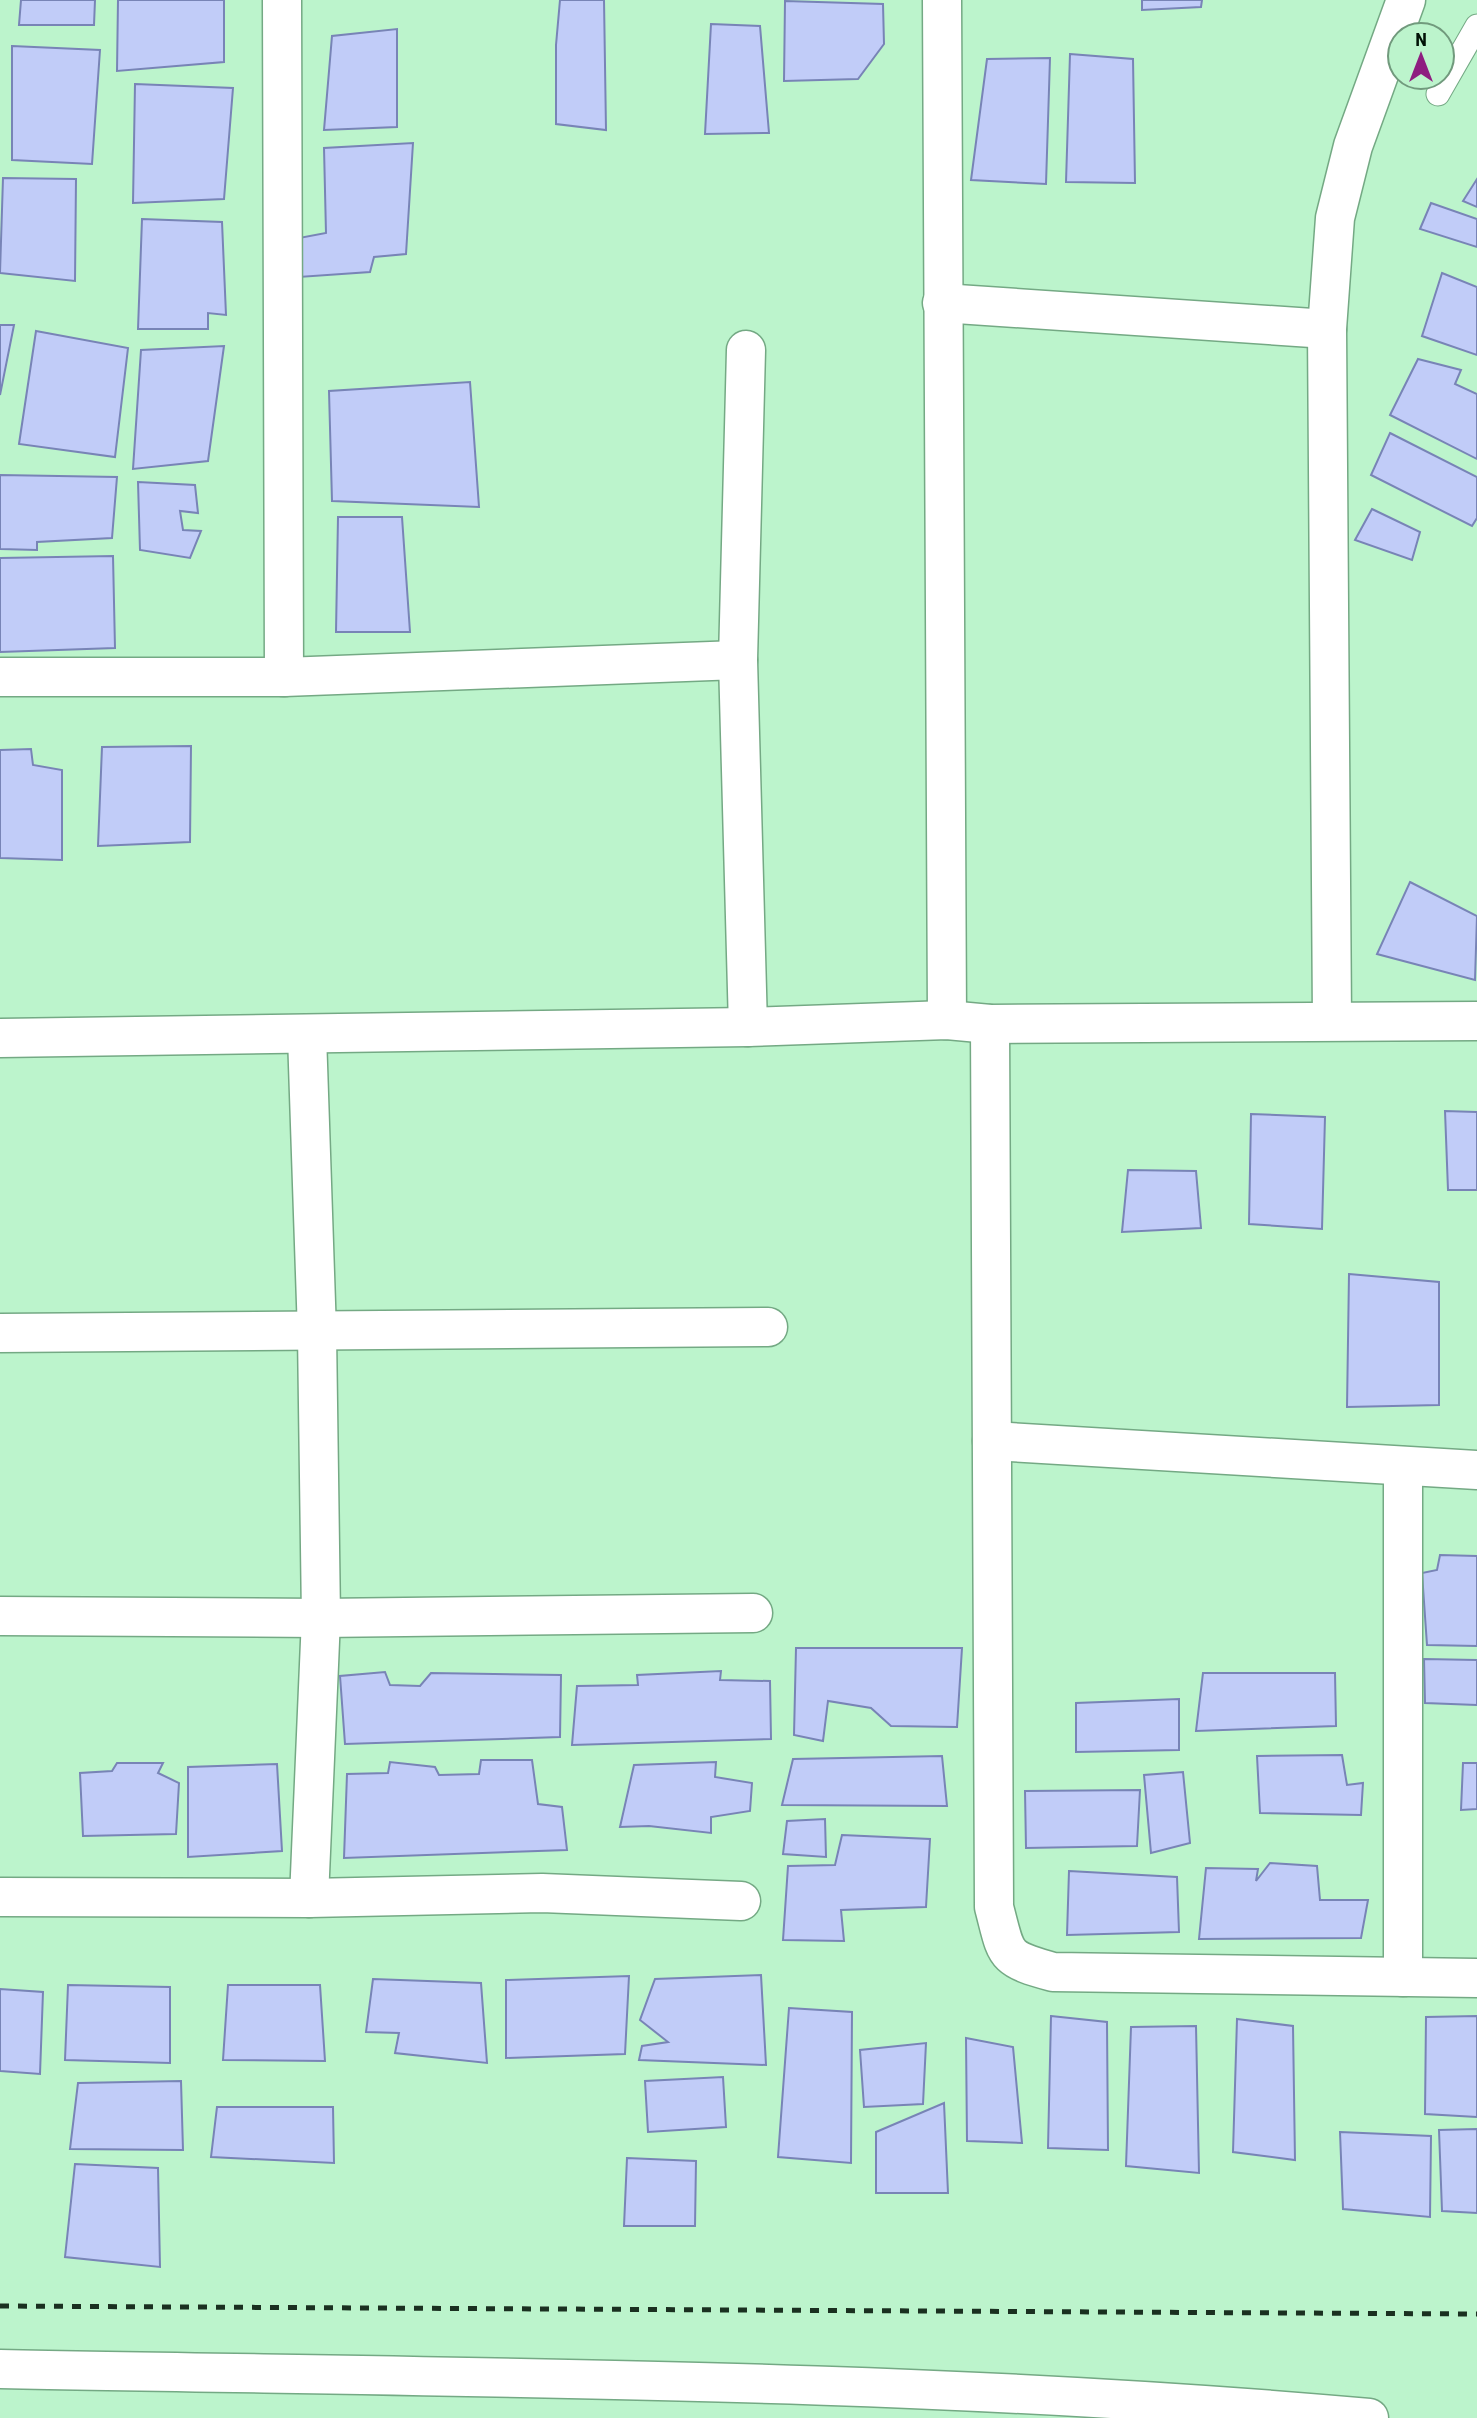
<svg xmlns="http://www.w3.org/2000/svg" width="1477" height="2418" font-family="'Roboto Condensed',sans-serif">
  <rect width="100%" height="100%" fill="#bcf4cc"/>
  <g fill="#c1ccf8" stroke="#7884b6" stroke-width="2">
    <polygon points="21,0 95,0 94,25 19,25"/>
    <polygon points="118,0 224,0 224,62 117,71"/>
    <polygon points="560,0 604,0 606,130 556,124 556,45"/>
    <polygon points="1142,0 1202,0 1201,7 1142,10"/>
    <polygon points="785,1 883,4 884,44 858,79 784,81"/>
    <polygon points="711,24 760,26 769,133 705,134"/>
    <polygon points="397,29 397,127 324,130 332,36"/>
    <polygon points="12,46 100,50 92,164 12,160"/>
    <polygon points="1070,54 1133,59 1135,183 1066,182"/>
    <polygon points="1050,58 1046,184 971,180 987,59"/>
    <polygon points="135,84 233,88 224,199 133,203"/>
    <polygon points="413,143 406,254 374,257 370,272 299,277 299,238 326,233 324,148"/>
    <polygon points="3,178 76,179 75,281 0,273"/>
    <polygon points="1477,179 1477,207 1463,201"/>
    <polygon points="1431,203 1477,219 1477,247 1420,229"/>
    <polygon points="142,219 222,222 226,315 208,313 208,329 138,329"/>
    <polygon points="1442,273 1477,287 1477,355 1422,336"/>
    <polygon points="0,325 14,325 0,395"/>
    <polygon points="36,331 128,348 115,457 19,444"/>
    <polygon points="224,346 208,461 133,469 141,350"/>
    <polygon points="1418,359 1461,370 1455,384 1477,394 1477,459 1390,415"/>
    <polygon points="470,382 479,507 332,501 329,391"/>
    <polygon points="1390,433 1477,477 1477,518 1472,526 1371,475"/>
    <polygon points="0,475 117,477 112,538 37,542 37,550 0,549"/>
    <polygon points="138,482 195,485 198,513 180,511 183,530 201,531 190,558 140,550"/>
    <polygon points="1372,509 1420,532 1412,560 1355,540"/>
    <polygon points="338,517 402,517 410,632 336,632"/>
    <polygon points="113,556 115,648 0,652 0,558"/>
    <polygon points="191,746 190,842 98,846 102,747"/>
    <polygon points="31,749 33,765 62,770 62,860 0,858 0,750"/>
    <polygon points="1410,882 1477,916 1475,980 1377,954"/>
    <polygon points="1445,1111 1477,1112 1477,1190 1448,1190"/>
    <polygon points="1251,1114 1325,1117 1322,1229 1249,1224"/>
    <polygon points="1128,1170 1196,1171 1201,1228 1122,1232"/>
    <polygon points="1349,1274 1439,1282 1439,1405 1347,1407"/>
    <polygon points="1440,1555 1477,1556 1477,1646 1427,1645 1422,1573 1437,1570"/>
    <polygon points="796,1648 962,1648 957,1727 891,1726 871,1708 828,1701 823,1741 794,1735"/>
    <polygon points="1424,1659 1477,1660 1477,1705 1425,1703"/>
    <polygon points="721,1671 720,1680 770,1681 771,1739 572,1745 577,1686 638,1685 637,1675"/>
    <polygon points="385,1672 390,1685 420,1686 431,1673 561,1675 560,1737 345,1744 340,1676"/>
    <polygon points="1203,1673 1335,1673 1336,1726 1196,1731"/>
    <polygon points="1179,1699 1179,1750 1076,1752 1076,1703"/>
    <polygon points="1342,1755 1347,1785 1363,1783 1361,1815 1260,1813 1257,1756"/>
    <polygon points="942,1756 947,1806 782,1805 793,1759"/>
    <polygon points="481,1760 532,1760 538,1804 562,1807 567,1850 344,1858 347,1774 388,1773 390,1762 435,1767 439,1775 479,1774"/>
    <polygon points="716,1762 715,1777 752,1783 750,1811 711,1817 711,1833 649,1826 620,1827 634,1765"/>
    <polygon points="117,1763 163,1763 158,1773 179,1783 176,1834 83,1836 80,1773 112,1771"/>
    <polygon points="1463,1763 1477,1763 1477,1809 1461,1810"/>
    <polygon points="277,1764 282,1851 188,1857 188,1767"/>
    <polygon points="1183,1772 1190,1843 1151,1853 1144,1775"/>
    <polygon points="1140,1790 1137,1846 1026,1848 1025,1791"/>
    <polygon points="825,1819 826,1857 783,1854 787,1821"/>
    <polygon points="842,1835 930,1839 926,1907 841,1910 844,1941 783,1940 788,1866 835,1865"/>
    <polygon points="1270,1863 1317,1866 1320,1900 1368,1900 1361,1938 1199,1939 1206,1868 1258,1869 1256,1881"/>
    <polygon points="1069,1871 1177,1877 1179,1932 1067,1935"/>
    <polygon points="761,1975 766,2065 639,2060 642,2046 668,2042 640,2020 655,1979"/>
    <polygon points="629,1976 625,2054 506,2058 506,1980"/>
    <polygon points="373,1979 481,1983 487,2063 395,2053 399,2033 366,2032"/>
    <polygon points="68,1985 170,1987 170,2063 65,2060"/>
    <polygon points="228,1985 320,1985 325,2061 223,2060"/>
    <polygon points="0,1989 43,1992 40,2074 0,2071"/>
    <polygon points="789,2008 852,2012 851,2163 778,2157"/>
    <polygon points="1051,2016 1107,2022 1108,2150 1048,2148"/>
    <polygon points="1477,2016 1477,2117 1425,2114 1426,2017"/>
    <polygon points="1237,2019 1293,2026 1295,2160 1233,2152"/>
    <polygon points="1196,2026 1199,2173 1126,2166 1131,2027"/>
    <polygon points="966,2038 1013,2047 1022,2143 967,2141"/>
    <polygon points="926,2043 923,2104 864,2107 860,2050"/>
    <polygon points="723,2077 726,2127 648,2132 645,2081"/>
    <polygon points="181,2081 183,2150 70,2149 78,2083"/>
    <polygon points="944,2103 948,2193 876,2193 876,2132"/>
    <polygon points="217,2107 333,2107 334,2163 211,2157"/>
    <polygon points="1477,2129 1477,2213 1442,2211 1439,2130"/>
    <polygon points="1340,2132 1431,2136 1430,2217 1343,2209"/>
    <polygon points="627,2158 696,2161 695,2226 624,2226"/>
    <polygon points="75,2164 158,2168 160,2267 65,2257"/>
  </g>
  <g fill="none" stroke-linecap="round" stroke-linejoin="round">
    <g stroke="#74a984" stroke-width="25">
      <polyline id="lane" points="1438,94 1477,26"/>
    </g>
    <g stroke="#74a984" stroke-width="41">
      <g id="street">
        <polyline points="282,0 284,677"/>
        <polyline points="942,0 947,1020"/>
        <polyline points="942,303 1327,329"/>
        <polyline points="746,350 738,660 748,1027"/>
        <polyline points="0,677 284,677 738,660"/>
        <polyline points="1332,1020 1327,329 1335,218 1353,146 1406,0"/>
        <path d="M990,1024l4,883c13,49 8,51 59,65l424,6"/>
        <polyline points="307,1035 317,1333 321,1618 309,1898"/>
        <polyline points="0,1038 748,1027 947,1020 990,1024 1477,1021"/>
        <polyline points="0,1333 768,1327"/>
        <polyline points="992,1441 1477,1470"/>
        <polyline points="1403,1466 1403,1977"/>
        <polyline points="0,1616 321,1618 753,1613"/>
        <polyline points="0,1897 309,1898 542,1893 741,1901"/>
        <path d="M0,2369c456,9 914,8 1369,49"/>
      </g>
    </g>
    <use href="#lane" stroke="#fff" stroke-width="23"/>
    <use href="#street" stroke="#fff" stroke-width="38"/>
    <polyline stroke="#1a3020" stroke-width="5" stroke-dasharray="9 9" stroke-linecap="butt" points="0,2306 1477,2314"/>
  </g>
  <g transform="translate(1421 56)"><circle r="33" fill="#bcf4cc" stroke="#719a7d" stroke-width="2"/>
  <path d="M0-5L12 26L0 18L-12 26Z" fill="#8e1e80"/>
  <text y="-10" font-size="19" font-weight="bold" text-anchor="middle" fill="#011206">N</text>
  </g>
</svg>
